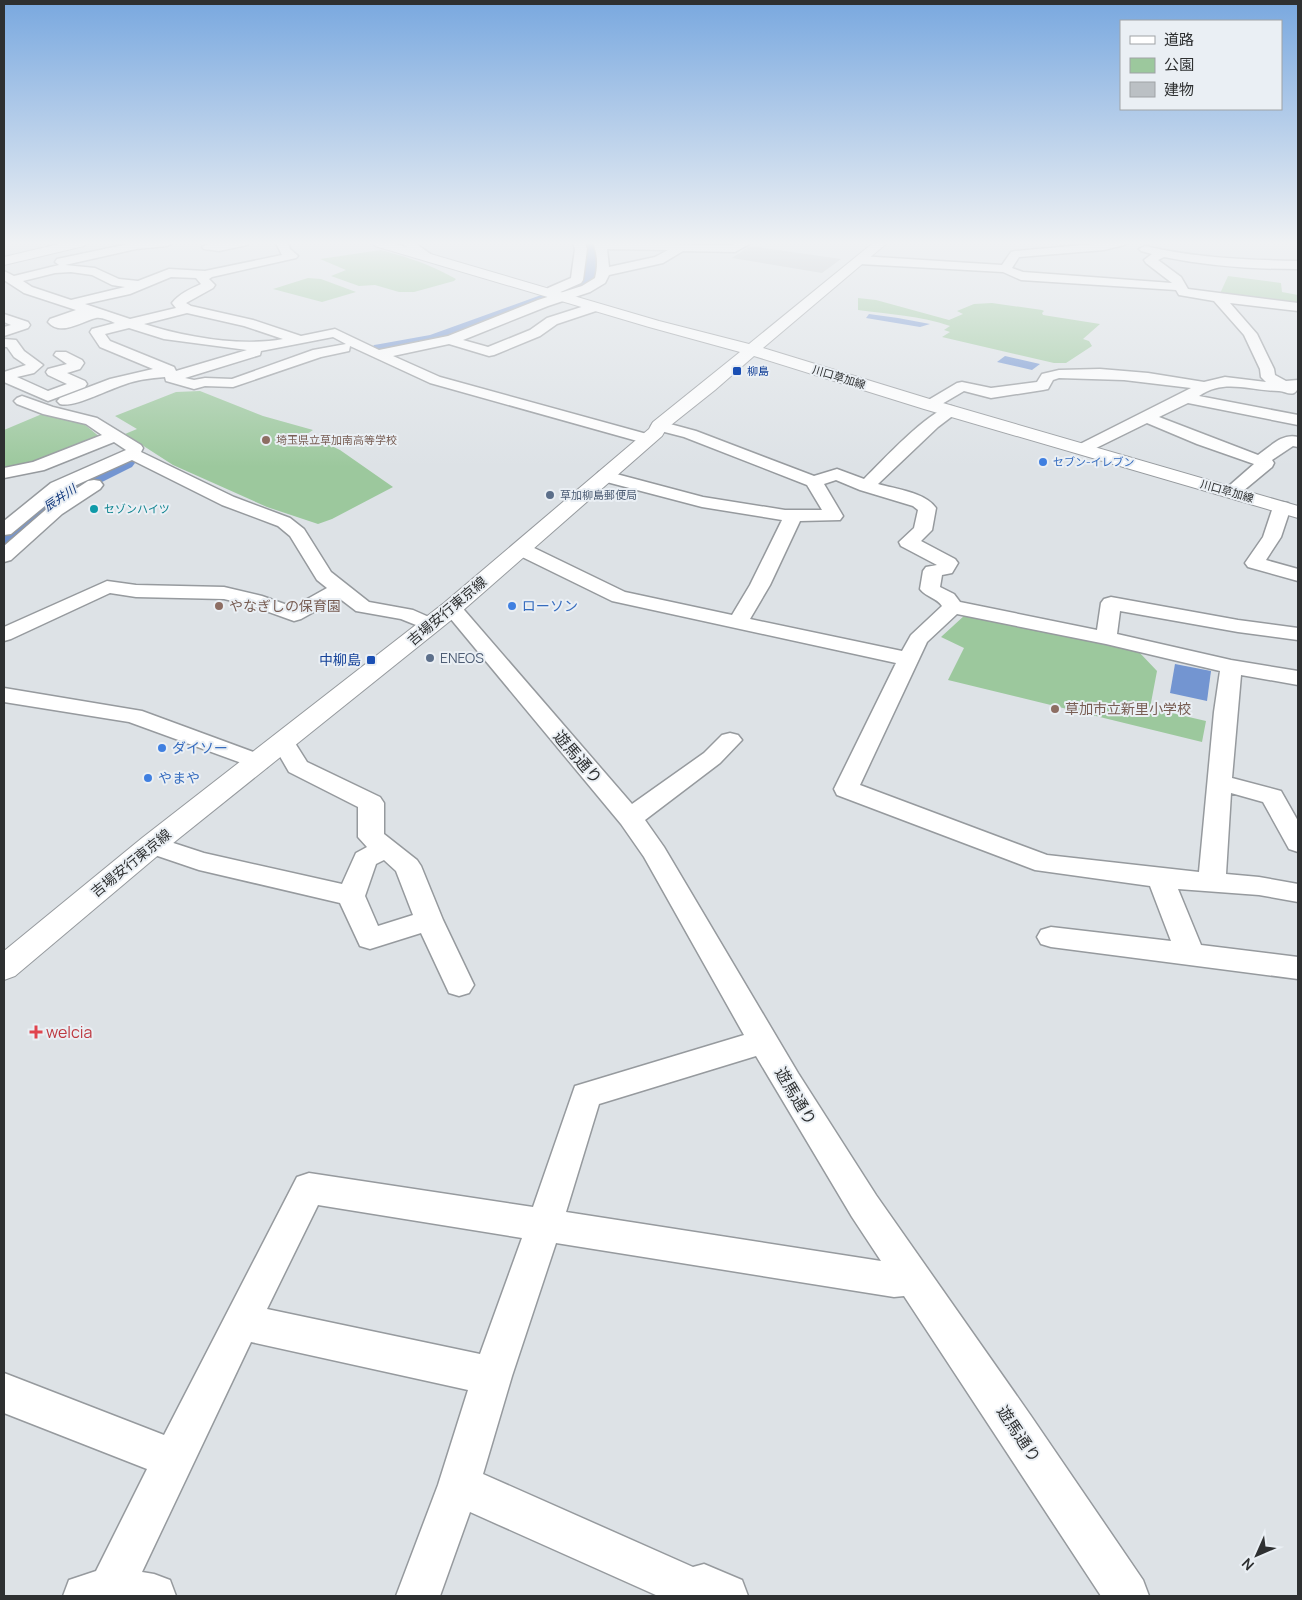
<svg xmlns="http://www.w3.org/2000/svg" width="1302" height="1600" font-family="Manrope,'Noto Sans JP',sans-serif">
  <rect width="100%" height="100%" fill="#dde2e6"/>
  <g fill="#9cc89d">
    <path d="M381,250c26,7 51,15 75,29l-2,2 -40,11h-15l-24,-7 -16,1 -28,-10 15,-6 -26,-11z"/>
    <polygon points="1228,276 1281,283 1282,292 1298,295 1298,307 1218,298"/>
    <polygon points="308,278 321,279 356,292 322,302 273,289"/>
    <path d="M858,298l18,2 73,20 14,-6 -6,-3 17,-7 18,-1 50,7 2,1 -2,2 1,2 57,9 -17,15 6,2 3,5 -26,17h-12l-112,-26 8,-5 -6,-2 6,-4c-29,-10 -62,-12 -92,-16z"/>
    <polygon points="200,391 263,416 313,430 307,434 340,450 393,487 332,519 318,524 267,507 173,465 125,434 137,429 115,416 176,392"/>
    <polygon points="42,414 84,424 101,438 15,469 4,471 4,430"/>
    <polygon points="965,615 1139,652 1157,671 1150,708 1206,721 1202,742 948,680 964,648 941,637"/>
  </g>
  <g fill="#7395d1">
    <polygon points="869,314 898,318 930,324 920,327 866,318"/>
    <polygon points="1005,356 1040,364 1032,370 997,362"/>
    <polygon points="1175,664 1211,671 1207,701 1170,693"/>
  </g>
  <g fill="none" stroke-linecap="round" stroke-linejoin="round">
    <g fill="#7395d1" fill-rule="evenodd">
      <path d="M580,243h14l6,16 -1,17 -12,12 -147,56 -60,10 -6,-1 -3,-4 3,-4 6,-1 50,-9 147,-53 6,-5c3,-11 3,-24 -3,-34z"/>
      <polygon points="125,457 132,459 135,463 132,467 84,491 55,510 12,550 4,552 4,533 39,500 68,481"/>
    </g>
  </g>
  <polygon fill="#bbc0c4" points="750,246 841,259 822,273 732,258"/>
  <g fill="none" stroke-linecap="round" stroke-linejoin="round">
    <g stroke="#969a9e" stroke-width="3">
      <g id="minor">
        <path d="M133,243h40l-6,3 -31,3 -71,16 30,3 24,11 19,2 31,-12 36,2 77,-16 -6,-12h12l2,6 8,7 -2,2 -84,19 -3,2 6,6 -2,3 -27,15 5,3 62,14 48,16 34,-7 44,21 69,-14 90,-36 44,-14 13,-8c3,-12 3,-23 -2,-35l140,2 4,-2h14l-16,9 -52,-1 -20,12 -54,12 -4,8 -15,9 -42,14 -85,34 25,7 42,-17 17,-12 47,-15 6,4 -1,3 -42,14 -17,12 -46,19 -5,1 -40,-12 -56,12 47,21 214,59 2,3 -2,3 -6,2 -218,-61 -80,-37 -1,5 -28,6 -88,30 -28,-1 -11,3 -28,-8 -1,-4c-15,1 -29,3 -42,8 -16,5 -49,23 -63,19l-3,-3 3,-3 50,-19 43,-10 -53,-22 -10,-15 2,-3 23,-6c-5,-2 -13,-6 -19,-5 -14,3 -35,19 -48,4l2,-3 26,-9 -52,-17 -20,-13v-9l10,5 45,-11 -4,-3 2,-3zM607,249l61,1 -13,7 -46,10zM71,272l21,3 20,10 13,2 -54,13 -39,-13 -9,-6 32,-8zM171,277l25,1 5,6c-11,5 -22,10 -29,19l4,5 -46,11 -45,-15 45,-10zM187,313l57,13 39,13c-42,8 -98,-2 -139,-15zM129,328l35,11 83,11 -71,21 -2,-4 -64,-26 -5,-7zM333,337l13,7 -33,6 -81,29 -27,-1 -11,2 -9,-2 75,-23 1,-4z"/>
        <polygon points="226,243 249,243 247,245 219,251 204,249 202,247 208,244"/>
        <polygon points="401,243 415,243 436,258 434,260 426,260"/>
        <polygon points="573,243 585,243 587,249 583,280 581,283 556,294 548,294 546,291 548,288 571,278 575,249"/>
        <path d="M1105,243h21l-2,2 -20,5 -85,7 -7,11 11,4 149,11 -26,-20 -2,-3 8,-6 -11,-3 -2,-2 6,-3c51,12 101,14 153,15v8c-45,0 -90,-3 -134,-12l-6,3 23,17 7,12 110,14v8l-68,-8 27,31 17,35 1,6 11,6 12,-1c0,5 1,10 -4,13 -5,2 -10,-2 -15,-2 -29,0 -54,-13 -80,5l99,19v10l-110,-22 -29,14 99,38c13,-9 24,-22 40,-18v10l-5,-1 -21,14 2,3 -2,4 -35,29 -6,1 -6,-1 -3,-4 32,-28 -57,-20 -50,-21 -59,29h-12l-2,-3 2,-3 115,-58 -67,-8 -65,-2 -6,2 -5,9 -5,1 -52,8 -27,-7 -29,17h-10l-3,-3 3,-3 32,-19 5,-1 29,6 46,-6 5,-8 17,-4 41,-1 48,4 56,9 21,-5 41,5 -5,-5 -1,-8 -16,-34 -30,-34 -35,-6 -3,-5 -155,-10 -18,-8 -143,-8 -6,-4 6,-4 142,9 9,-13 4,-1z"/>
        <polygon points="4,314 28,322 30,325 28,328 4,336 4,327 11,325 4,322"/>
        <polygon points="4,339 16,340 24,351 43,365 34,373 17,377 48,391 67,384 48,375 46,372 48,369 67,364 54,355 56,352 66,352 82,360 84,363 80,369 67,373 85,381 87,384 85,387 48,401 4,382 4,372 26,365 14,357 7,347 4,347"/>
        <polygon points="22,396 53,407 97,418 141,445 143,448 141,452 234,497 290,518 304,529 331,572 369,602 413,610 438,621 441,625 438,629 431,631 401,619 356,611 339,598 301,619 294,621 249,605 224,599 136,597 110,593 11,639 4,641 4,627 107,581 136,585 224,587 262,596 293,607 327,588 317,580 290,536 278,526 222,505 132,460 63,491 11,534 4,535 4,521 51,483 126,450 114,442 44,470 4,478 4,468 33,462 102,435 86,424 43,414 17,404 14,401 17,398"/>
        <path d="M951,406l5,2 3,3 -21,16 -60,57c17,5 47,8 58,24l-4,22 -11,11 34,18 3,4 -6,10 -10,2 -2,12 14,7 6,8 137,28 4,-27 3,-4 7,-2 127,23 60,8v12l-60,-8 -118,-21 -3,23 114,26 67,11v14l-57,-10 -9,103 49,13 17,30v31l-9,-3 -26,-47 -32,-9 -5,81 33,3 39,7v18l-39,-7 -81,-6 23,56 97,12v22l-247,-32 -10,-3 -4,-7 4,-7 10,-3 120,14 -21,-55 -115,-16 -198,-75 -3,-6 62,-126 -284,-62 -98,-48 -2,-4 2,-4 7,-2 7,2 97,47 107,23 18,-30 32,-65 -80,-13 -103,-27 -3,-4 3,-4 6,-1 98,26 82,13h37l-15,-25 -123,-48 -31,-8 -2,-3 2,-3 6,-2 37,10 118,45 23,-7 27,10c19,-19 63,-67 87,-73zM836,480l24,10 53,16 5,4 -4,18 -15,14 2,4 36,19 -11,2 -3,4 -3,18c6,8 17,9 22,17l-31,29 -9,16 -152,-32 20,-34 30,-64 40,-1 3,-4 -19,-32zM957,614l149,30 114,27 -6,41 -15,160 -152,-17 -187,-70 67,-143z"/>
        <polygon points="94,480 100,481 103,485 100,489 62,514 11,560 4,562 4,546 50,506 88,481"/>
        <polygon points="1282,502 1288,503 1291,507 1281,537 1266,560 1298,569 1298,581 1248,567 1245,563 1263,537 1273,507 1276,503"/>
        <path d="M452,602l7,2 173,200 72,-51 18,-18 8,-2 8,2 4,5 -22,23 -75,57 19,27 134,226 78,122 155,221 112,164 6,16h-48l-197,-300 -10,1 -338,-54 -44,133 -29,98 210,93 11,-3 38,16 6,16h-90l-188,-84 -30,84h-44l42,-111 30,-95 -217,-48 -109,230 12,2 16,6 6,16h-113l6,-16 27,-9 51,-102 -143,-56v-40l160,62 133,-258 12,-4 224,34 42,-121 169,-51 -100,-178 -23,-33 -176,-212 -3,-4 3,-4zM756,1056l96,161 29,44 -315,-49 33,-108zM318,1205l204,33 -42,116 -213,-45z"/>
        <polygon points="4,688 142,711 267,757 270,762 267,767 258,769 129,722 4,702"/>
        <path d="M281,738l14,5 12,19 73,35 4,6v31l33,26 4,6 22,54 31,65 -5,8 -10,3 -10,-3 -28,-60 -51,16 -10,-3 -20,-43 -141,-33 -56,-19 -4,-6 4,-6 9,-3 52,17 138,31 14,-31 11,-6 -9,-10v-30l-69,-35 -11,-19 -9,-8 4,-5zM384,860l12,11 17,44 -35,11 -13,-30 11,-32z"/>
      </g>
    </g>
    <g stroke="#969a9e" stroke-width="2">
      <polygon id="major" points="373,243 393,243 659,321 749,344 873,243 887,243 763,348 936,401 1298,506 1298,518 924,409 754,356 715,390 666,429 662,436 460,613 162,852 15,976 4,980 4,951 142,838 444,603 649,429 653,422 740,352 649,327 375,246"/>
    </g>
    <g stroke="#969a9e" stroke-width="2">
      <polygon id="highway" points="63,243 86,243 84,246 4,265 4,257"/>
    </g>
    <use href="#minor" fill="#fff" fill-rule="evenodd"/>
    <use href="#major" fill="#fff" fill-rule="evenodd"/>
    <use href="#highway" fill="#fff" fill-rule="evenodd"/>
  </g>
  <linearGradient id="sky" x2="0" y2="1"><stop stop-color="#79a8df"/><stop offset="0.52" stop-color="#f0f2f4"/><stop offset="1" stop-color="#f0f2f4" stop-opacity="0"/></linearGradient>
  <rect width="1302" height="467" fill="url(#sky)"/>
  <g fill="#1a4fb4" stroke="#eaeff4" stroke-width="2">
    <rect x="732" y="366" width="10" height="10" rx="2.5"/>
    <rect x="366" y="655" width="10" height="10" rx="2.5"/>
  </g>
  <g fill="#8d6e63" stroke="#eaeff4" stroke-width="2">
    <circle cx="266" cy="440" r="5"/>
    <circle cx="219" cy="606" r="5"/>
    <circle cx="1055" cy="709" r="5"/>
  </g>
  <g fill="#3f7fe0" stroke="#eaeff4" stroke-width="2">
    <circle cx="1043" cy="462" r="5"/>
    <circle cx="512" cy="606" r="5"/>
    <circle cx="162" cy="748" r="5"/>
    <circle cx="148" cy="778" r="5"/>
  </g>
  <g fill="#5c6f8a" stroke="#eaeff4" stroke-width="2">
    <circle cx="550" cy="495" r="5"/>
    <circle cx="430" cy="658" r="5"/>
  </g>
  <circle fill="#0f9aa8" stroke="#eaeff4" stroke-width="2" cx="94" cy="509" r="5"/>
  <path fill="#e0444e" stroke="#eaeff4" stroke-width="2" d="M33.5 1024.5h5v5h5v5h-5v5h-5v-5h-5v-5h5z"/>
  <g text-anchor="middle" stroke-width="4" stroke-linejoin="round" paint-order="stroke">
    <g font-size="11" fill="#164399" stroke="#eaeff4" text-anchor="start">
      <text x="747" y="375">柳島</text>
    </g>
    <g font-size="11" fill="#2e3031" stroke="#eaeff4">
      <text transform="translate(839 377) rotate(17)" y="4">川口草加線</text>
      <text transform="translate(1227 491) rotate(16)" y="4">川口草加線</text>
    </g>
    <g font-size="11" fill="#785e54" stroke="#eaeff4" text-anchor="start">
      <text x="276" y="444">埼玉県立草加南高等学校</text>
    </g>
    <g font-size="11" fill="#366cbe" stroke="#eaeff4" text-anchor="start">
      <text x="1053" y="466">セブン-イレブン</text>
    </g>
    <g font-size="11" fill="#4e5e75" stroke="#eaeff4" text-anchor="start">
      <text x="560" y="499">草加柳島郵便局</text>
    </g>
    <g font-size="11" fill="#0d838f" stroke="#eaeff4" text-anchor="start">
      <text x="104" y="513">セゾンハイツ</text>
    </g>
    <g font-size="12" font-style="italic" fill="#0d347a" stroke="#eaeff4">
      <text transform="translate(60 498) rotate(-34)" y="4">辰井川</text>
    </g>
    <g font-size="14" fill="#785e54" stroke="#eaeff4" text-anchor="start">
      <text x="229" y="611">やなぎしの保育園</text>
      <text x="1065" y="714">草加市立新里小学校</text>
    </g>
    <g font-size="14" fill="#366cbe" stroke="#eaeff4" text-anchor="start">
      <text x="522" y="611">ローソン</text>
      <text x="172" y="753">ダイソー</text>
      <text x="158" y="783">やまや</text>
    </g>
    <g font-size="14" fill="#2e3031" stroke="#eaeff4">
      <text transform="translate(447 611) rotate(-40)" y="5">吉場安行東京線</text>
      <text transform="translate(131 863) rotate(-39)" y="5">吉場安行東京線</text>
    </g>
    <g font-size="14" fill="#4e5e75" stroke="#eaeff4" text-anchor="start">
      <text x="440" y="663">ENEOS</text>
    </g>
    <g font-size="14" fill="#164399" stroke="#eaeff4" text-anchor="end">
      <text x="361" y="665">中柳島</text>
    </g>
    <g font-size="16" fill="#2e3031" stroke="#eaeff4">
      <text transform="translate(578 757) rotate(49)" y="6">遊馬通り</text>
      <text transform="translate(796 1096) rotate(59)" y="6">遊馬通り</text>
      <text transform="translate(1019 1434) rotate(56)" y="6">遊馬通り</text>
    </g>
    <g font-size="16" fill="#be3a42" stroke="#eaeff4" text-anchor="start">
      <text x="46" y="1038">welcia</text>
    </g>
  </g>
  <rect width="1302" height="1600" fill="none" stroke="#2e3031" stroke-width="10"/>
  <rect x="1120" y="20" width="162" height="90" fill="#eaeff4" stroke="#9fa3a6"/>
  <rect x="1130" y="36" width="25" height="8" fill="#ffffff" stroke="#9fa3a6"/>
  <text x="1164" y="45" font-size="15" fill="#2e3031">道路</text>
  <rect x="1130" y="58" width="25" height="15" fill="#9cc89d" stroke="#9fa3a6"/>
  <text x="1164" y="70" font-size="15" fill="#2e3031">公園</text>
  <rect x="1130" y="82" width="25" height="15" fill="#bbc0c4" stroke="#9fa3a6"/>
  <text x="1164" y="95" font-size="15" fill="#2e3031">建物</text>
  <g transform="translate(1257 1555) rotate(225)" stroke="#eaeff4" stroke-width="4" paint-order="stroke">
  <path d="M0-4L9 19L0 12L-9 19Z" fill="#2e3031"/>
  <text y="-8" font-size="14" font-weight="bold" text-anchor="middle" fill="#2e3031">N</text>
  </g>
</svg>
